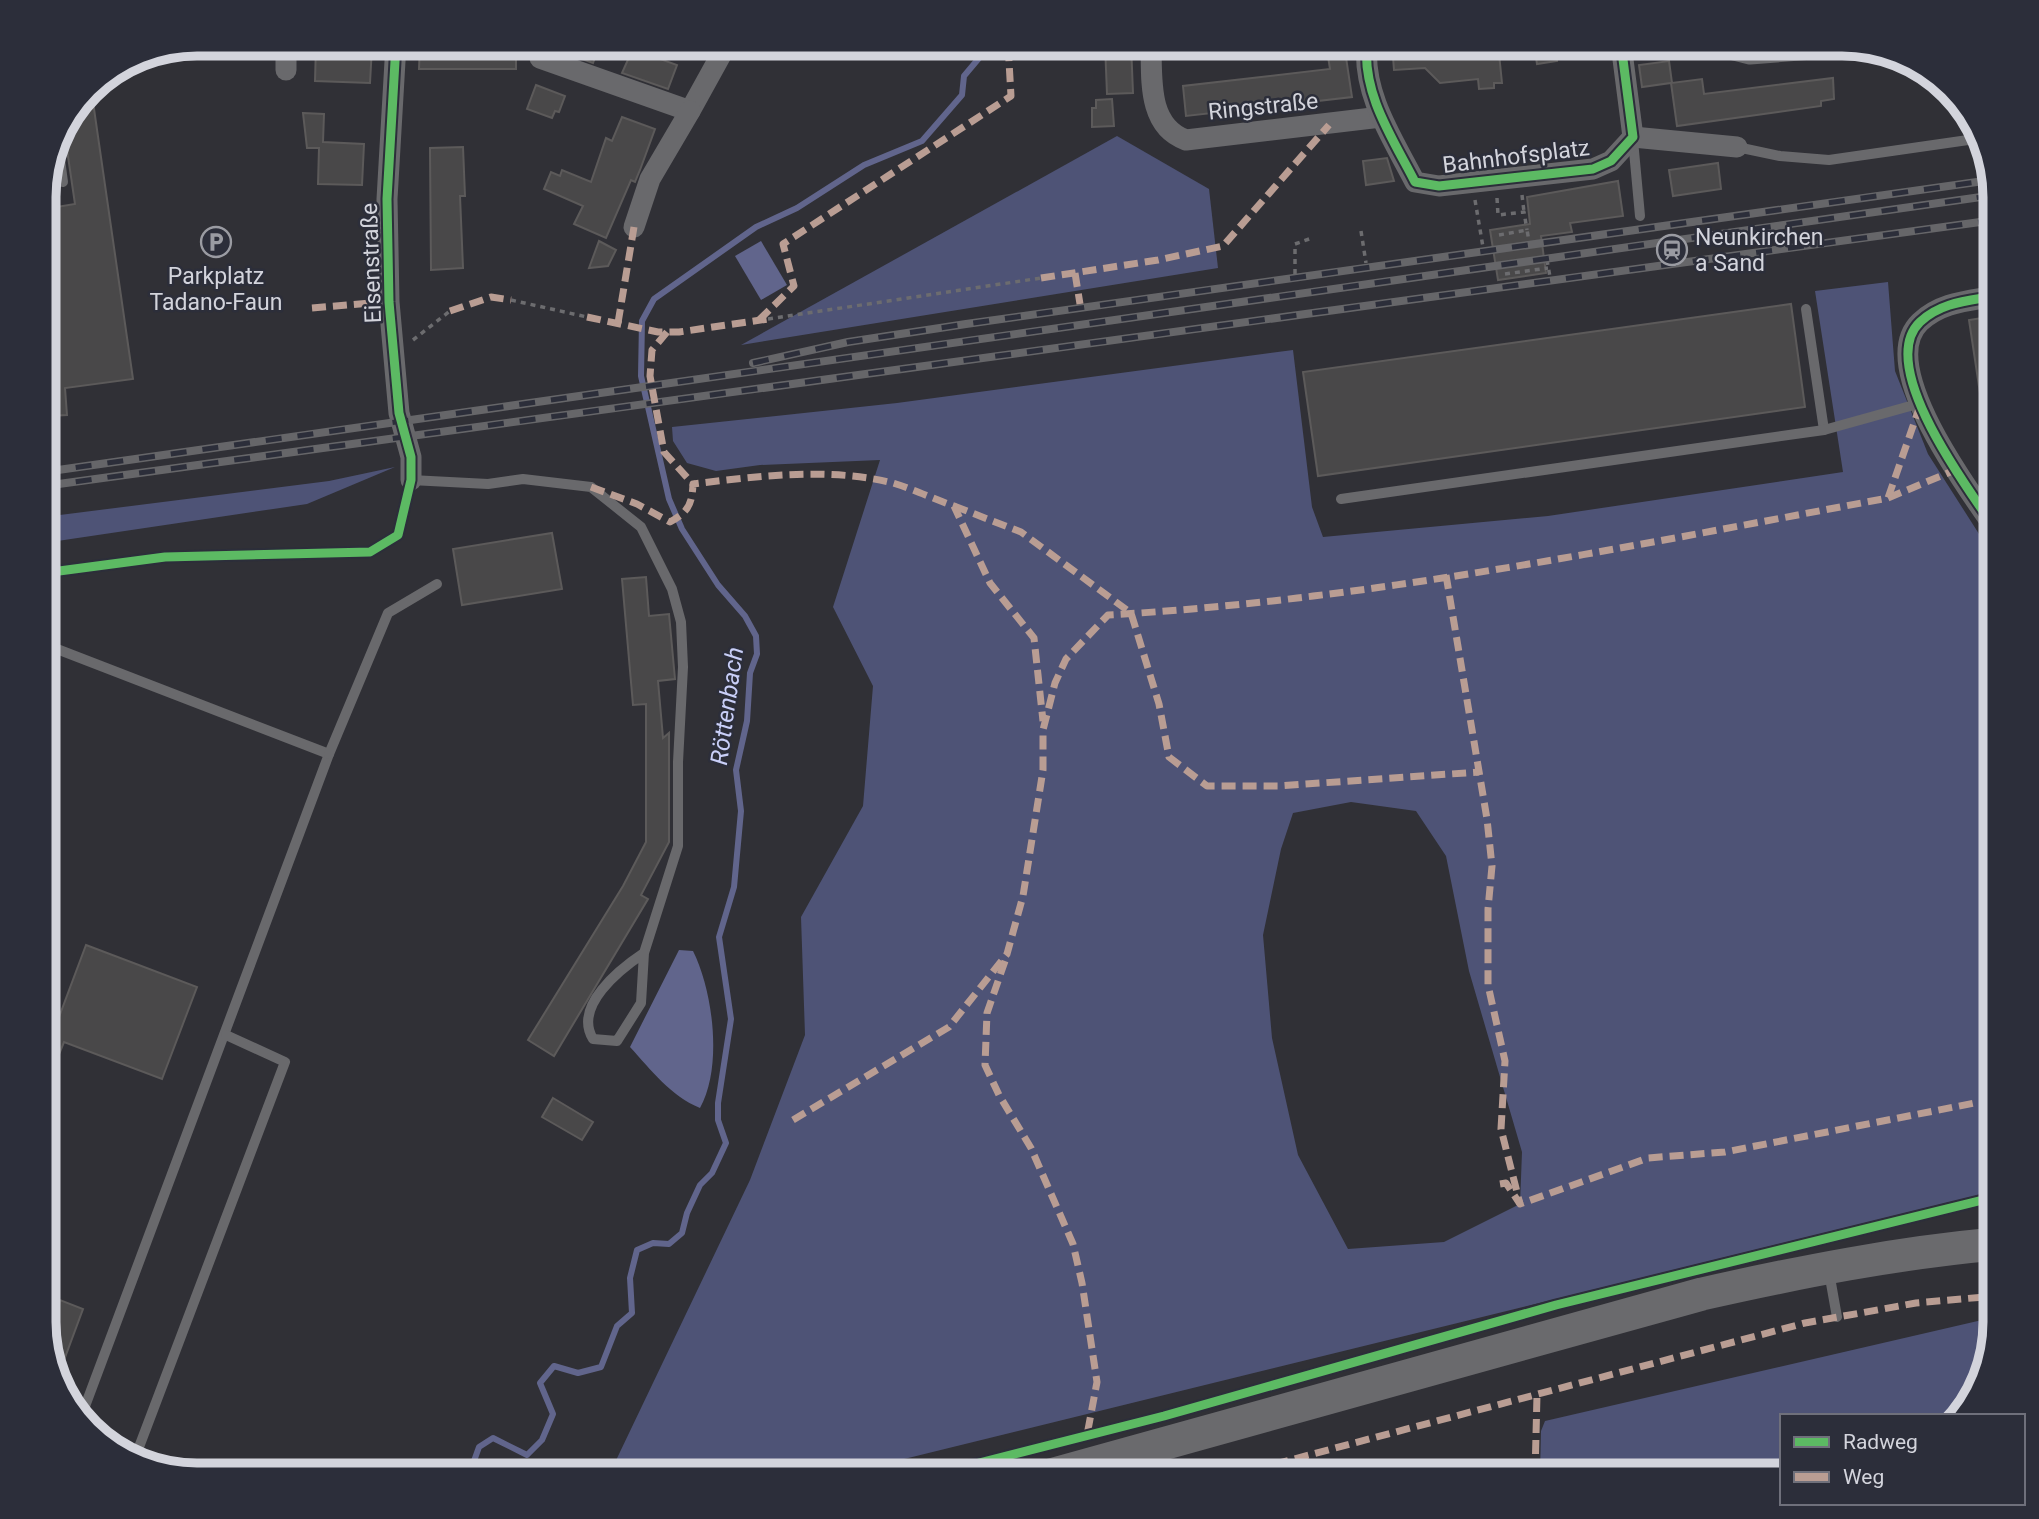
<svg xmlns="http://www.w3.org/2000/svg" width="2039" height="1519" font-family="Roboto,sans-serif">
  <rect width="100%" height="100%" fill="#303036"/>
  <g fill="#4e5376" fill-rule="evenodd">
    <polygon points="1117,136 1209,189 1218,268 741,345"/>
    <path d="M1888,282l7,89 33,83 67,105v632l-1156,284h-230l141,-295 55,-145 -4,-118 62,-111 10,-120 -40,-79 47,-147 -120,5 -44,6 -29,-8 -14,-22 -1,-14 225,-24 396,-53 19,157 11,30 225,-21 295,-44 -28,-181zM1351,802l65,9 30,45 23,115 53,181 -2,52 -76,38 -96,7 -50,-94 -26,-117 -9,-103 18,-86 12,-36z"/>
    <polygon points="395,467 307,504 44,543 44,517 329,481"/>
    <polygon points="1995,1317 1963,1416 1782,1416 1782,1475 1540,1475 1541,1431 1545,1421"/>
  </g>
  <g fill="#61658c">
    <polygon points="761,241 787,285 761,300 735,256"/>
    <path d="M679,950l14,1c20,40 30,116 7,157 -29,-12 -49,-38 -70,-61z"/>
  </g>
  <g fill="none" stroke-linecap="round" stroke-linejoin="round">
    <polyline stroke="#61658c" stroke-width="6" points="469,1475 479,1447 493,1438 527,1455 542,1440 553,1414 540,1383 554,1366 578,1373 601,1367 617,1326 632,1313 630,1278 637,1250 653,1243 669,1244 682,1233 687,1213 700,1185 712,1173 726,1143 718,1120 718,1103 731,1019 719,937 734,887 741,811 736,770 747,721 750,673 757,654 756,636 745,616 718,585 682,529 669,499 641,376 642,321 654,299 756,227 797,208 864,165 922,141 962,95 964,76 985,51 987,44"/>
  </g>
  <g fill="#494849" stroke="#5c5a5a" stroke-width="2">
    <polygon points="420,44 516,44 516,69 419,69"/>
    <polygon points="569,44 600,44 593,63 565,53"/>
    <polygon points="635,44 654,44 649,55 677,65 668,89 622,73"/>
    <polygon points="1105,44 1131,44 1133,93 1107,94"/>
    <polygon points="1326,44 1344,44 1352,97 1186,116 1183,86 1330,69"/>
    <polygon points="1392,44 1498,44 1502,83 1494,83 1494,88 1479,89 1478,79 1440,83 1425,68 1394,70"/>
    <polygon points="1534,44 1555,44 1557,61 1537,64"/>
    <polygon points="316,45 372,47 370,83 315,81"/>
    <polygon points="1669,61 1672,83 1702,79 1704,94 1833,78 1834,99 1821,101 1821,106 1677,126 1671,83 1642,87 1639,65"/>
    <polygon points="536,85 565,96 559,112 555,111 552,118 527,109"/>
    <polygon points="91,88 133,379 65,388 67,415 49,416 47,391 44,391 44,209 75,204 65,136 59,130"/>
    <polygon points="1112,99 1114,126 1092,127 1092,108 1096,108 1096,100"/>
    <polygon points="303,113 324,114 323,142 364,144 362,185 318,184 319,148 307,148"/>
    <polygon points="622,117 655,129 640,170 635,182 631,180 606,238 574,224 583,206 544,189 551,172 560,176 562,170 591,182 606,138 612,141"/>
    <polygon points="463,147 465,196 460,196 463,268 431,270 430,148"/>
    <polygon points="1387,158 1394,181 1366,185 1363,161"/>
    <polygon points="1718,163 1721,189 1673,196 1669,170"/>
    <polygon points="1618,181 1623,216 1570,223 1572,232 1541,236 1546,273 1498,280 1490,230 1530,224 1527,197"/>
    <polygon points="599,241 616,250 608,266 589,268"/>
    <polygon points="1791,304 1805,407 1318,476 1303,372"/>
    <polygon points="1995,316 1995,432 1986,433 1969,320"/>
    <polygon points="552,533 562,589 462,605 453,549"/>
    <polygon points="646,577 649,616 669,614 675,679 658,681 663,738 669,733 669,842 641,895 648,899 554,1056 528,1040 623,886 646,842 646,704 633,705 622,579"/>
    <polygon points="86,945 197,987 162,1079 64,1042 44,1091 44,1021 56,1025"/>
    <polygon points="553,1098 593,1122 582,1140 542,1117"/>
    <polygon points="44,1299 59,1305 60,1300 83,1309 57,1379 44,1332"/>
  </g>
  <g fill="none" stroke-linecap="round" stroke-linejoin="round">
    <g stroke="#6c6c6f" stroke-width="3.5" stroke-dasharray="5 5" stroke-linecap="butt">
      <polyline points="1522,195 1524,212"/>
      <polyline points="1497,198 1498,215 1524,212 1527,230"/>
      <polyline points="1475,200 1483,247"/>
      <polyline points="1361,231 1366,263"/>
      <polyline points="1499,235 1527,230 1529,241"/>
      <polyline points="1547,260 1550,277"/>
      <polyline points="1295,274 1295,244 1312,238"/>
      <polyline points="1505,274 1548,268"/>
      <polyline points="511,300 587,317"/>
      <polyline points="768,319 1041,278"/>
      <polyline points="413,340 450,311"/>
    </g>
    <g stroke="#69696c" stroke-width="10">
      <polyline points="57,137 63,182"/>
      <polyline points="1633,140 1640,216"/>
      <polyline points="1737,147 1780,156 1829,160 1982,138"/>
      <polyline points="1806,309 1824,430"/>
      <path d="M411,480l77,4 35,-5 68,8 50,40 31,62 9,33 2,45 -5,95v84l-34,107 -3,50 -24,38 -24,-2c-20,-33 27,-70 51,-86"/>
      <polyline points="1341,499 1824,430 1921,403"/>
      <polyline points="44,644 329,754 81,1417"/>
      <polyline points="329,754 388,613 437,584"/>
      <polyline points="1829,1272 1837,1317"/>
      <polyline points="136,1455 285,1062 226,1035"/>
    </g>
    <g stroke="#69696c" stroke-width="21">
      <polyline points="286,44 286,70"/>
      <polyline points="396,44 387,199 389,302 399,413 411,457 411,480"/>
      <polyline points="545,44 540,58 690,111 727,44"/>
      <path d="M1151,44c1,34 -4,82 35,96l195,-23"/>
      <path d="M1367,44c-5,50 26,95 48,138l24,4 154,-17 18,-8 22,-24 -12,-93"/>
      <polyline points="1711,44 1750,54 1850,46"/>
      <polyline points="139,55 160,54 171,49"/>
      <polyline points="1633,137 1737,147"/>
      <polyline points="634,227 650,179 690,111"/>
      <path d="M1995,296c-27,5 -54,6 -75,26 -45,43 48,167 75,206"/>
    </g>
    <path stroke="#6a6a6d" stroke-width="33" d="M1051,1475l651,-181c98,-22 194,-41 293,-50"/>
    <g stroke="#666669" stroke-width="8">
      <g id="rail">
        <polyline points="753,363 848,342 966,324 1991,180"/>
        <polyline points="44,472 1995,195"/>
        <polyline points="44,486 1995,220"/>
      </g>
    </g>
    <use href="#rail" stroke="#2c2e3a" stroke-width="5" stroke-dasharray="16" stroke-linecap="butt"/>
    <g stroke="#b99d93" stroke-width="7" stroke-dasharray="14 7" stroke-linecap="butt">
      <polyline points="1075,273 1080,304"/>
      <polyline points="1041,278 1158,260 1223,246 1329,125"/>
      <polyline points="312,308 370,303"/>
      <polyline points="450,311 491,297 511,300"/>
      <polyline points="587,317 658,332 679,332 768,319"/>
      <polyline points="759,320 794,286 783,244 1011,96 1008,44"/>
      <polyline points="618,323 634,227"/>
      <polyline points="667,332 652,350 650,376 664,452 693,484"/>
      <path d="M591,487l46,17 33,18c18,-10 22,-17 23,-38 64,-8 137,-17 200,-1 20,6 41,16 61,23l36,77 44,55 9,83"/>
      <polyline points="1888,498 1955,470"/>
      <polyline points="954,506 1021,532 1131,613 1159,704 1169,757 1207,786 1278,786 1479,772"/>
      <polyline points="1446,575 1487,819 1492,866 1488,909 1488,985 1505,1061 1501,1129 1520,1204"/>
      <polyline points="1005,961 987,1013 985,1065 999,1095 1031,1148 1073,1244 1082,1283 1097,1382 1087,1435"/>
      <path d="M793,1120l156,-93 58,-73 16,-58 20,-126v-40l12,-47 11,-24 42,-44c263,-15 522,-69 780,-117l33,-95"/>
      <polyline points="1500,1184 1506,1183 1520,1204 1648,1158 1725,1152 1995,1099"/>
      <polyline points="1234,1475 1805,1323 1916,1303 1995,1296"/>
      <polyline points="1535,1475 1537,1395"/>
    </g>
    <g stroke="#2c2e3a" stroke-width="13">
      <g id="cycleway">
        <path d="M1367,44c-5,50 26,95 48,138l24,4 154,-17 18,-8 22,-24 -12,-93"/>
        <path d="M1995,296c-27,5 -54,6 -75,26 -45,43 48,167 75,206"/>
        <polyline points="44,573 165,557 370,552 398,535 411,480 411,457 399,413 389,302 387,199 396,44"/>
        <polyline points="932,1475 1164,1416 1556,1305 1995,1197"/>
      </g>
    </g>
    <use href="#cycleway" stroke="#5cba63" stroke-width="9"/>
  </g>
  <defs>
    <g id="parking-ring" transform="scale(1.575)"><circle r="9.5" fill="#2c2e3a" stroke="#9a9ba2" stroke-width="1.5"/><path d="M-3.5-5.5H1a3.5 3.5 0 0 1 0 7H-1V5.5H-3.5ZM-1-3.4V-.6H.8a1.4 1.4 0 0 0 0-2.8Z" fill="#9a9ba2"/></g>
    <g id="station-ring" transform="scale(1.575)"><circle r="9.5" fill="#2c2e3a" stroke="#9a9ba2" stroke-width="1.5"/><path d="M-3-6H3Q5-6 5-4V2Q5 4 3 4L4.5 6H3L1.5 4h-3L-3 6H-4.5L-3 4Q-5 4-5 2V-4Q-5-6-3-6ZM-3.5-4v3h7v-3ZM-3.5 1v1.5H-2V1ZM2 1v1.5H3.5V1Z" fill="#9a9ba2"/></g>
  </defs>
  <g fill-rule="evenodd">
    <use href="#parking-ring" x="216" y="242"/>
    <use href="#station-ring" x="1672" y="250"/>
  </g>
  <g text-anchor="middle" stroke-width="5" stroke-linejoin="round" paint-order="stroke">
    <g font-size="23" fill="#d3d4dc" stroke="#2c2e3a">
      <text transform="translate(1263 106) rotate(-6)" y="8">Ringstraße</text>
      <text transform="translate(1516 156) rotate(-7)" y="8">Bahnhofsplatz</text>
      <text transform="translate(371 263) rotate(-92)" y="8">Eisenstraße</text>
    </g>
    <g font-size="23" fill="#d3d4dc" stroke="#2c2e3a" text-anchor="start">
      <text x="1695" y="245">Neunkirchen<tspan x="1695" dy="26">a Sand</tspan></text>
      <text x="216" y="284" text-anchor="middle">Parkplatz<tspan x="216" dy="26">Tadano-Faun</tspan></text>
    </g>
    <g font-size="24" font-style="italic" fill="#c9cff8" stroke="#2c2e3a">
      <text transform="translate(727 706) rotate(-82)" y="8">Röttenbach</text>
    </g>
  </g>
  <path d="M0 0H2039V1519H0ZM197 56H1842A141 141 0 0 1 1983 197V1322A141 141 0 0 1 1842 1463H197A141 141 0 0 1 56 1322V197A141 141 0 0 1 197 56Z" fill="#2c2e3a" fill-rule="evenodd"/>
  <path fill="none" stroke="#d3d4dc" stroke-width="9" d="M197 56H1842A141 141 0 0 1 1983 197V1322A141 141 0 0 1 1842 1463H197A141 141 0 0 1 56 1322V197A141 141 0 0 1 197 56Z"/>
  <rect x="1780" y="1414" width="245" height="91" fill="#2c2e3a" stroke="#6f707b" stroke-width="2"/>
  <rect x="1794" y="1437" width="35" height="10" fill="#5cba63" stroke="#6f707b" stroke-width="2"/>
  <text x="1843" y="1449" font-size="21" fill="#d3d4dc">Radweg</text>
  <rect x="1794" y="1472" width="35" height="10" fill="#b99d93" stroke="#6f707b" stroke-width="2"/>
  <text x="1843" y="1484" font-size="21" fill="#d3d4dc">Weg</text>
</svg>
